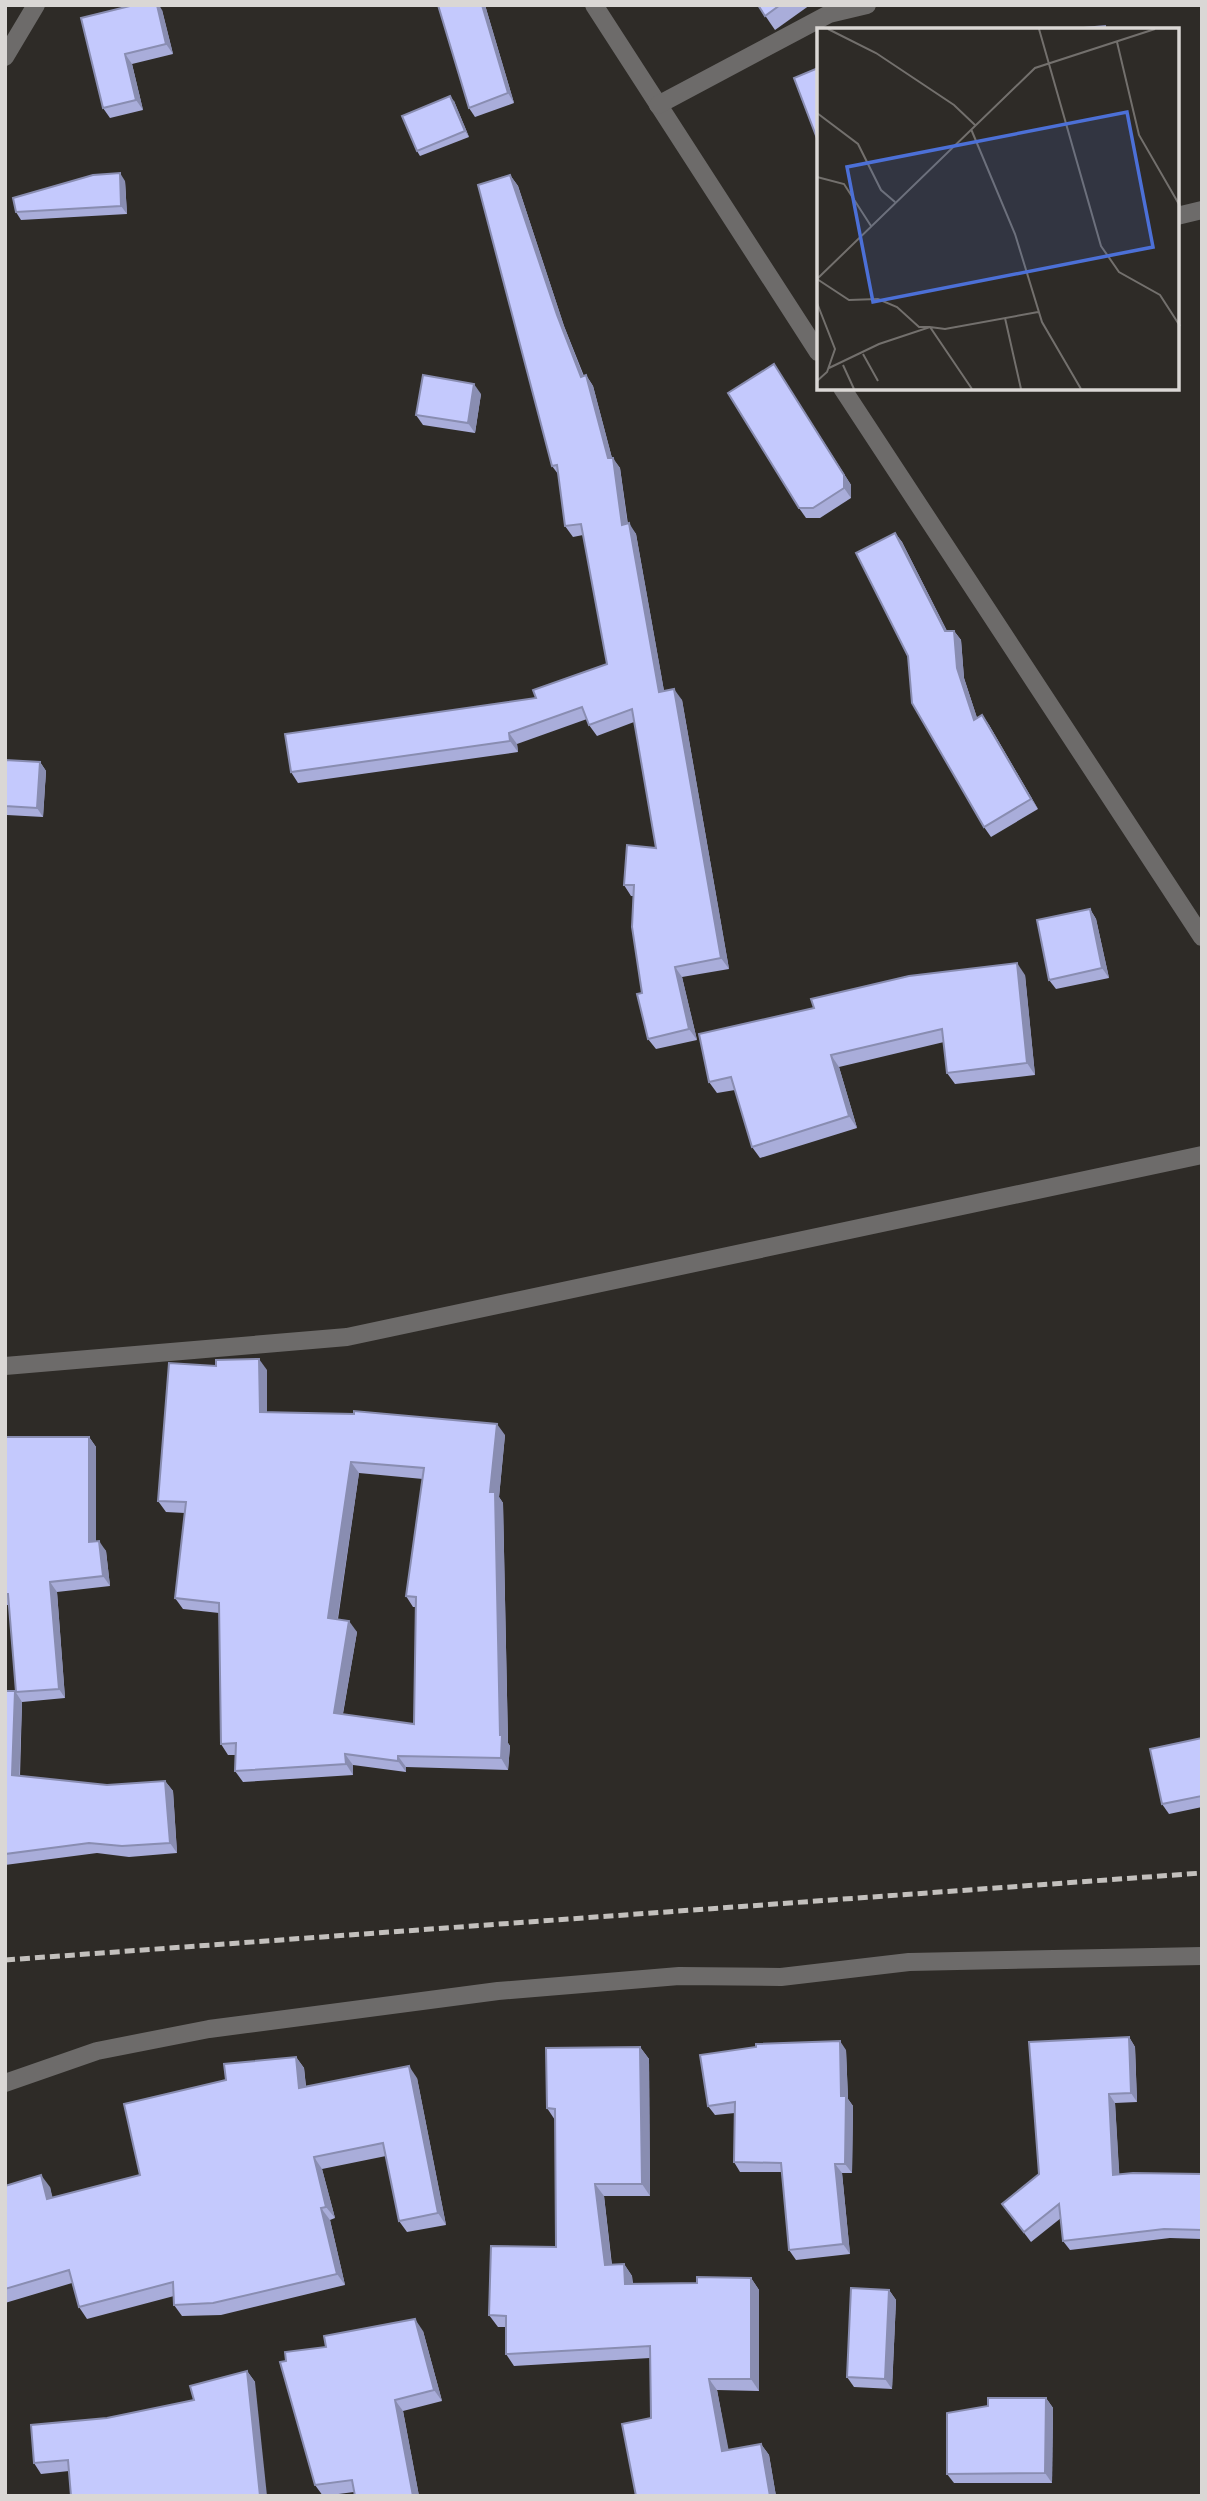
<svg xmlns="http://www.w3.org/2000/svg" width="1207" height="2501" font-family="'Golos Text',sans-serif">
  <rect width="100%" height="100%" fill="#2e2b27"/>
  <g fill="none" stroke-linecap="round" stroke-linejoin="round">
    <g stroke="#6d6b6a" stroke-width="18">
      <polyline points="594,5 818,352"/>
      <polyline points="5,57 36,5"/>
      <polyline points="658,105 829,14 867,5"/>
      <polyline points="1177,216 1202,210"/>
      <polyline points="842,388 1202,937"/>
      <polyline points="5,1366 347,1337 1202,1155"/>
      <polyline points="5,2083 97,2051 209,2029 498,1991 679,1976 781,1977 909,1962 1202,1956"/>
    </g>
    <polyline stroke="#c3c0bd" stroke-width="5" stroke-dasharray="10 5" stroke-linecap="butt" points="5,1960 1202,1873"/>
  </g>
  <g fill="#a9adda" fill-rule="evenodd">
    <polygon points="438,5 485,5 514,103 475,117 469,108"/>
    <polygon points="758,5 810,5 775,30"/>
    <polygon points="162,10 173,54 132,64 143,110 110,118 103,108 81,18"/>
    <polygon points="454,101 469,137 420,156 417,151"/>
    <polygon points="510,175 518,186 564,326 584,376 586,375 593,386 612,458 620,468 628,524 636,534 664,691 682,700 729,969 682,977 697,1040 656,1049 648,1039 642,993 633,896 631,896 624,885 656,848 634,722 597,736 589,725 587,719 517,744 518,752 298,783 291,772 536,698 607,664 583,535 573,537 565,526 558,474 552,466"/>
    <polygon points="125,181 127,214 21,220 16,212"/>
    <polygon points="774,364 851,485 851,498 820,518 806,518 799,508"/>
    <polygon points="481,394 475,433 423,425 416,415"/>
    <polygon points="895,533 902,542 947,631 954,631 961,640 964,678 977,718 982,715 989,725 1038,809 991,837 984,827 908,656"/>
    <polygon points="5,760 40,762 46,771 43,817 7,815 5,813"/>
    <polygon points="1090,909 1096,919 1109,978 1056,989 1049,980"/>
    <polygon points="1025,975 1035,1075 955,1084 947,1073 944,1042 839,1067 857,1128 760,1158 752,1147 735,1090 717,1093 709,1082"/>
    <path d="M267,1370v42l238,23 -6,62 4,6 5,240 2,3 -2,24 -102,-3v5l-53,-7v10l-110,7 -8,-11 1,-16h-8l-7,-11 -2,-131 -36,-4 -8,-11 10,-85 -19,-1 -8,-11zM359,1473l64,6 -17,117 7,11h3l-2,117 -71,-10 14,-82 -19,-13z"/>
    <polygon points="5,1437 89,1437 96,1447 96,1541 106,1551 110,1586 57,1592 65,1698 22,1702 20,1776 107,1785 165,1781 173,1791 177,1853 129,1857 97,1853 5,1865 5,1691 16,1692 9,1605 5,1605"/>
    <polygon points="1202,1738 1202,1807 1169,1814 1162,1804"/>
    <polygon points="1129,2037 1135,2047 1137,2102 1115,2103 1119,2174 1202,2174 1202,2239 1170,2238 1070,2250 1063,2241 1061,2218 1031,2242 1002,2204 1039,2174"/>
    <polygon points="640,2047 649,2059 650,2196 604,2196 612,2265 624,2264 632,2276 633,2284 697,2283 751,2278 759,2290 759,2391 717,2390 728,2450 761,2444 769,2455 776,2496 636,2496 651,2418 650,2358 514,2366 506,2354 506,2327 498,2327 489,2315 556,2247 555,2120 547,2108"/>
    <polygon points="846,2050 848,2099 853,2106 852,2173 842,2173 850,2254 796,2260 789,2250 782,2172 740,2172 734,2162 735,2113 715,2115 708,2106"/>
    <polygon points="296,2057 304,2068 306,2086 417,2078 446,2225 407,2232 399,2221 386,2156 322,2169 335,2218 330,2220 345,2285 221,2315 182,2316 174,2305 174,2296 87,2319 79,2307 72,2283 5,2303 5,2186 50,2187 52,2198 140,2175 226,2080"/>
    <polygon points="889,2290 896,2300 892,2389 854,2387 847,2377"/>
    <polygon points="423,2331 442,2401 403,2411 419,2496 355,2496 354,2492 323,2496 315,2485 326,2347"/>
    <polygon points="247,2371 255,2382 69,2471 41,2474 34,2463 107,2418 194,2400"/>
    <polygon points="1046,2398 1053,2408 1052,2483 954,2483 947,2474"/>
  </g>
  <g fill="#898db1">
    <polygon points="157,5 159,5 162,10 173,54 166,44"/>
    <polygon points="482,5 485,5 514,103 508,93"/>
    <polygon points="125,54 132,64 143,110 136,100"/>
    <polygon points="450,96 454,101 469,137 465,131"/>
    <polygon points="120,173 125,181 127,214 121,206"/>
    <polygon points="510,175 518,186 564,326 588,388 581,377 557,315"/>
    <polygon points="774,364 851,485 851,498 844,488"/>
    <polygon points="586,375 593,386 613,462 613,458 620,468 629,535 622,525 608,458"/>
    <polygon points="474,384 481,394 475,433 468,423"/>
    <polygon points="629,523 636,534 666,702 659,692"/>
    <polygon points="895,533 902,542 952,641 945,631"/>
    <polygon points="954,631 961,640 964,678 981,730 974,720 957,668"/>
    <polygon points="674,689 682,700 729,969 721,958"/>
    <polygon points="982,715 989,725 1038,809 1031,799"/>
    <polygon points="509,733 517,744 518,752 510,741"/>
    <polygon points="40,762 46,771 43,817 37,808"/>
    <polygon points="1090,909 1096,919 1109,978 1102,968"/>
    <polygon points="1017,963 1025,975 1035,1075 1027,1063"/>
    <polygon points="675,967 682,977 697,1040 689,1029"/>
    <polygon points="831,1055 839,1067 857,1128 849,1116"/>
    <polygon points="259,1359 267,1370 267,1423 260,1412"/>
    <polygon points="497,1424 505,1435 499,1497 503,1503 508,1743 510,1746 508,1770 501,1758 490,1492"/>
    <polygon points="89,1437 96,1447 96,1552 89,1542"/>
    <polygon points="351,1462 359,1473 336,1629 328,1618"/>
    <polygon points="99,1541 106,1551 110,1586 103,1576"/>
    <polygon points="50,1582 57,1592 65,1698 59,1689"/>
    <polygon points="349,1621 357,1632 341,1724 334,1713"/>
    <polygon points="15,1691 22,1702 19,1785 12,1775"/>
    <polygon points="345,1754 353,1765 353,1775 346,1764"/>
    <polygon points="398,1756 406,1767 406,1772 398,1761"/>
    <polygon points="165,1781 173,1791 177,1853 170,1843"/>
    <polygon points="1129,2037 1135,2047 1137,2102 1131,2093"/>
    <polygon points="840,2041 846,2050 848,2099 853,2106 852,2173 845,2164 841,2096"/>
    <polygon points="640,2047 649,2059 650,2196 642,2184"/>
    <polygon points="296,2057 304,2068 307,2099 299,2088"/>
    <polygon points="409,2066 417,2078 446,2225 438,2213"/>
    <polygon points="1109,2094 1115,2103 1120,2184 1113,2175"/>
    <polygon points="314,2157 322,2169 335,2218 326,2207"/>
    <polygon points="835,2164 842,2173 850,2254 843,2244"/>
    <polygon points="41,2175 50,2187 56,2211 47,2199"/>
    <polygon points="595,2184 604,2196 613,2277 605,2265"/>
    <polygon points="321,2208 330,2220 345,2285 337,2274"/>
    <polygon points="624,2264 632,2276 633,2296 625,2284"/>
    <polygon points="751,2278 759,2290 759,2391 751,2379"/>
    <polygon points="889,2290 896,2300 892,2389 885,2379"/>
    <polygon points="415,2319 423,2331 442,2401 434,2390"/>
    <polygon points="247,2371 255,2382 267,2496 260,2496"/>
    <polygon points="709,2379 717,2390 731,2462 722,2451"/>
    <polygon points="1046,2398 1053,2408 1052,2483 1045,2473"/>
    <polygon points="395,2400 403,2411 419,2496 413,2496"/>
    <polygon points="761,2444 769,2455 776,2496 770,2496"/>
  </g>
  <g fill="#c4c9fd" stroke="#898db1" stroke-width="2" fill-rule="evenodd">
    <polygon points="134,5 157,5 166,44 125,54 136,100 103,108 81,18"/>
    <polygon points="438,5 482,5 508,93 469,108"/>
    <polygon points="758,5 780,5 765,16"/>
    <polygon points="1105,26 1105,30 1061,30"/>
    <polygon points="818,68 818,141 794,78"/>
    <polygon points="450,96 465,131 417,151 402,116"/>
    <polygon points="120,173 121,206 16,212 13,198 93,175"/>
    <polygon points="510,175 557,315 581,377 586,375 608,458 613,458 622,525 629,523 659,692 674,689 721,958 675,967 689,1029 648,1039 637,994 642,993 632,927 634,885 624,885 627,845 656,848 632,709 589,725 582,707 509,733 510,741 291,772 285,734 536,698 533,690 607,664 581,524 565,526 557,465 552,466 478,185"/>
    <polygon points="774,364 844,475 844,488 813,508 799,508 728,393"/>
    <polygon points="423,375 474,384 468,423 416,415"/>
    <polygon points="895,533 945,631 954,631 957,668 974,720 982,715 1031,799 984,827 912,703 908,656 856,553"/>
    <polygon points="5,760 40,762 37,808 5,806"/>
    <polygon points="1090,909 1102,968 1049,980 1037,920"/>
    <polygon points="1017,963 1027,1063 947,1073 942,1029 831,1055 849,1116 752,1147 731,1077 709,1082 699,1034 814,1008 811,999 909,976"/>
    <path d="M259,1359l1,53 94,2v-3l143,13 -7,68h5l5,243h2l-1,23 -103,-2v5l-53,-7 1,10 -111,7 1,-28 -15,1 -2,-141 -44,-5 11,-96 -28,-1 11,-138 47,3v-6zM351,1462l73,6 -18,128 10,1 -2,127 -80,-11 15,-92 -21,-3z"/>
    <polygon points="5,1437 89,1437 89,1542 99,1541 103,1576 50,1582 59,1689 16,1692 8,1594 5,1594"/>
    <polygon points="5,1691 15,1691 12,1775 107,1785 165,1781 170,1843 122,1846 89,1843 5,1854"/>
    <polygon points="1202,1738 1202,1796 1162,1804 1150,1749"/>
    <polygon points="1129,2037 1131,2093 1109,2094 1113,2175 1133,2173 1202,2174 1202,2230 1164,2229 1063,2241 1059,2204 1024,2232 1002,2204 1039,2174 1029,2042"/>
    <polygon points="840,2041 841,2096 846,2096 845,2164 835,2164 843,2244 789,2250 781,2163 734,2162 735,2102 708,2106 700,2055 756,2047 756,2044"/>
    <polygon points="640,2047 642,2184 595,2184 605,2265 624,2264 625,2284 697,2283 697,2277 751,2278 751,2379 709,2379 722,2451 761,2444 770,2496 636,2496 622,2424 651,2418 650,2346 506,2354 506,2316 489,2315 491,2246 556,2247 555,2109 547,2108 546,2048"/>
    <polygon points="296,2057 299,2088 409,2066 438,2213 399,2221 383,2143 314,2157 326,2207 321,2208 337,2274 213,2303 174,2305 173,2282 79,2307 69,2270 5,2289 5,2186 41,2175 47,2199 140,2175 124,2104 226,2080 224,2064"/>
    <polygon points="851,2288 889,2290 885,2379 847,2377"/>
    <polygon points="415,2319 434,2390 395,2400 413,2496 355,2496 352,2480 315,2485 280,2362 286,2361 285,2352 326,2347 324,2336"/>
    <polygon points="247,2371 260,2496 71,2496 68,2460 34,2463 31,2425 107,2418 194,2400 190,2386"/>
    <polygon points="988,2398 1046,2398 1045,2473 947,2474 947,2413 988,2406"/>
  </g>
  <g transform="translate(817 28)">
    <rect width="362" height="362" fill="#2e2b27"/>
    <path fill="none" stroke="#73706d" stroke-width="2" d="M11,1l48,24 78,52 21,20M222,1l62,217 18,26 41,23 20,31M300,14l22,93 41,71M0,85l41,31 23,46 14,12M154,101l44,105 27,88 39,67M0,149l27,7 27,42M0,251l218,-211 120,-39M0,251l32,21 29,-1 19,8 22,20h11l42,62M0,275l18,46 -8,23 -10,9M188,290l16,71M46,326l15,27M26,337l11,24M12,340l50,-24 51,-17 15,2 93,-17"/>
    <path fill="#4c70d7" fill-opacity="0.15" stroke="#4c70d7" stroke-width="3.5" d="M310,84l26,135 -280,55 -26,-135z"/>
    <rect width="362" height="362" fill="none" stroke="#dad7d5" stroke-width="3.5"/>
  </g>
  <rect width="1207" height="2501" fill="none" stroke="#dad7d5" stroke-width="14"/>
</svg>
